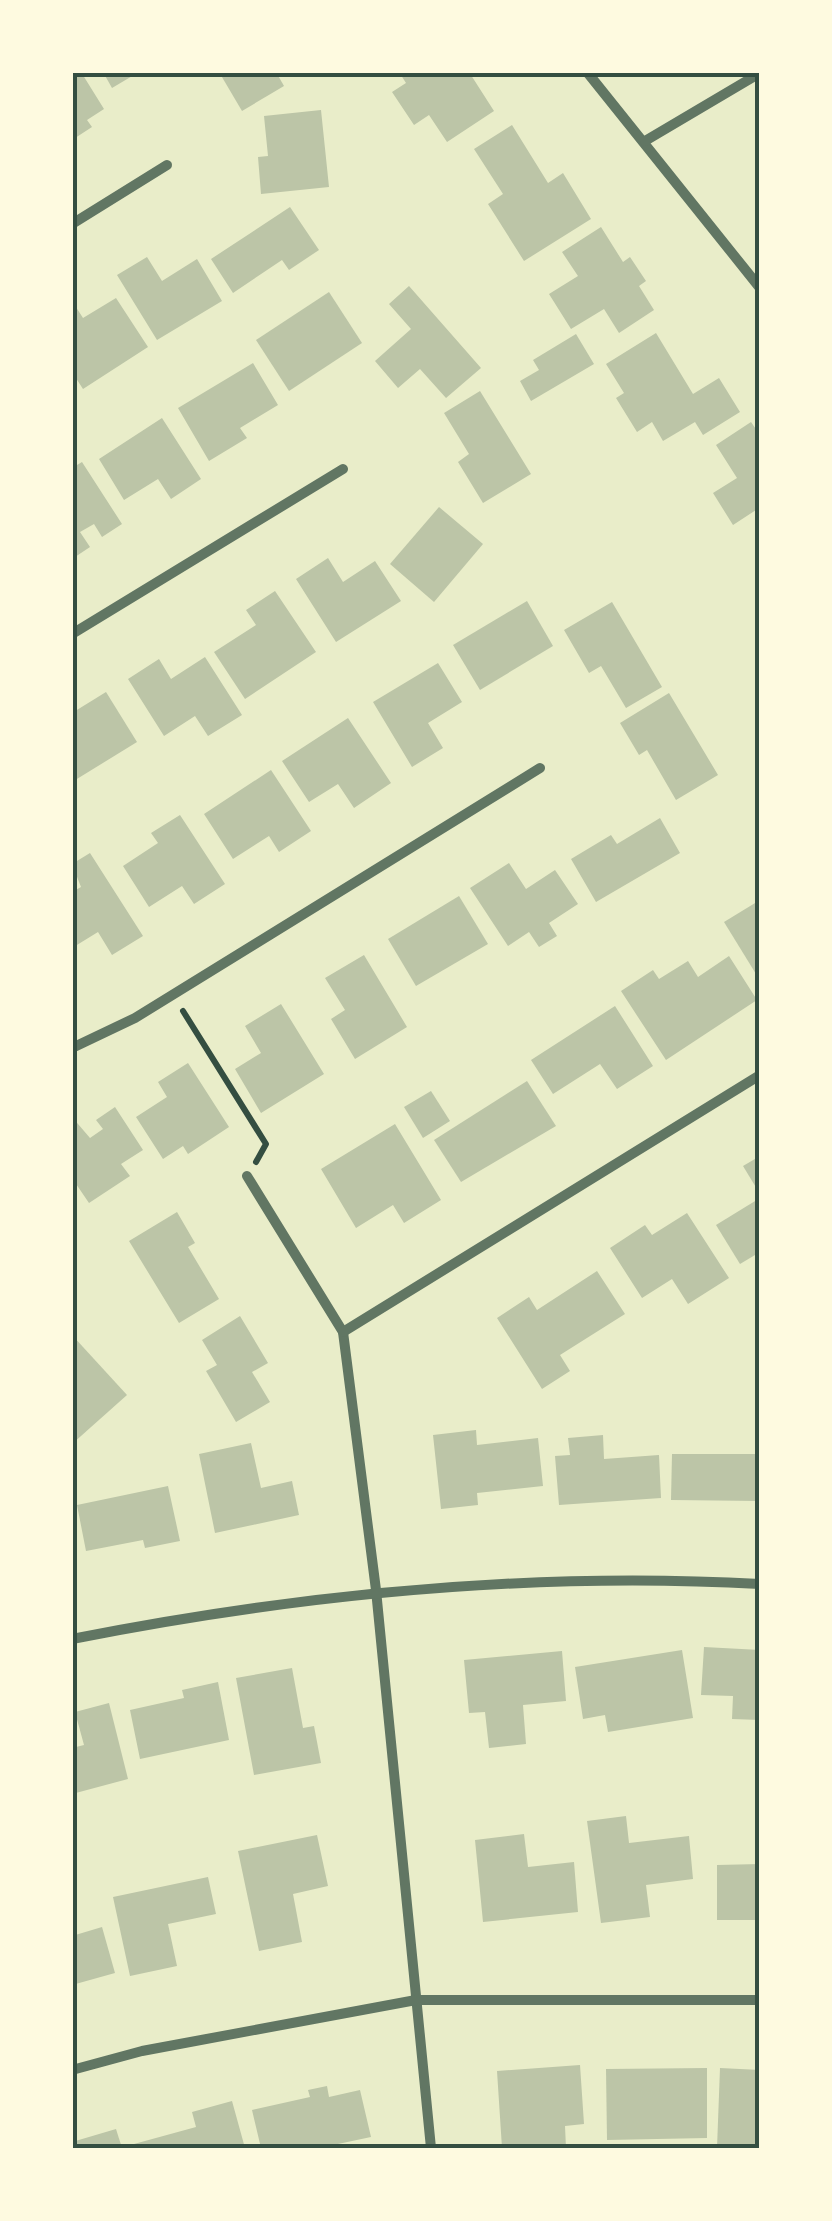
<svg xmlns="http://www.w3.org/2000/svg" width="832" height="2221" font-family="'Archivo Narrow',sans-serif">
  <rect width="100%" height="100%" fill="#e9edc9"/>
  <g fill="#bcc5a7">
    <polygon points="72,72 81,72 104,109 87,120 92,127 72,140"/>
    <polygon points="103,72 139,72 112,88"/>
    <polygon points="219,72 276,72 284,86 242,111"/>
    <polygon points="399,72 469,72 494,111 447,142 429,115 414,125 392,92 406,83"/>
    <polygon points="321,110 329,187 261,194 258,157 268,156 264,116"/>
    <polygon points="512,125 548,183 563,173 591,219 524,261 488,204 503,194 474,149"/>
    <polygon points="290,207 319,250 289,270 282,260 233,293 211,259"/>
    <polygon points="601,227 623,262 630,257 646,281 639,286 654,310 619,333 604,309 571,329 549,294 578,276 562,252"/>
    <polygon points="147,257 162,281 197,259 222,301 157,340 117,275"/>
    <polygon points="409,286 481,368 446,398 420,369 398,388 375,361 411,329 389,304"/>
    <polygon points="329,292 362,343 289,391 256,340"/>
    <polygon points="116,298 148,347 83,389 72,372 72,301 83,318"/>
    <polygon points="656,333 693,394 719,378 740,412 703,435 695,422 663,441 652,422 637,432 616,398 624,393 606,364"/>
    <polygon points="576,334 594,364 531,401 520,381 539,370 533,360"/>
    <polygon points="253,363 278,405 240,428 247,438 209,461 178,408"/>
    <polygon points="480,391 531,474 483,503 458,462 469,454 444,413"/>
    <polygon points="162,418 201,479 171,499 158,479 124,500 99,459"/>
    <polygon points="751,422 760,435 760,516 756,510 733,525 713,493 737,478 716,445"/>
    <polygon points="82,462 122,524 102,537 94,524 80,532 90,547 72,559 72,468"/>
    <polygon points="439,507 483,544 434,602 390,564"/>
    <polygon points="328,558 343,582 375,561 401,601 336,642 296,579"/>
    <polygon points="275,591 316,652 245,699 214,652 256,625 246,610"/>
    <polygon points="527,601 553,646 480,690 453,645"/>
    <polygon points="612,602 662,687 626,708 601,666 589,673 564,630"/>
    <polygon points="205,657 242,715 208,736 195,716 164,736 128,679 159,659 171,679"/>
    <polygon points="438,663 462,702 428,723 443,748 412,767 373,702"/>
    <polygon points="106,692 137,742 72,782 72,713"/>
    <polygon points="669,693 718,775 676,800 647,750 639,755 620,723"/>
    <polygon points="348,718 391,783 354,808 338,784 309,802 282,761"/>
    <polygon points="271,770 311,831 279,852 269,836 233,859 204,814"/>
    <polygon points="180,815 225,884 194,904 182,886 149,907 123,866 158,843 151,833"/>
    <polygon points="660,818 680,853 596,902 571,859 611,835 617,844"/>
    <polygon points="90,853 143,936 112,955 98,932 72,948 72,892 81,887 72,864"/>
    <polygon points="509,863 526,889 555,870 578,904 549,923 557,936 539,947 529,932 508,946 470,888"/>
    <polygon points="459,896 488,944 416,986 388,939"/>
    <polygon points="760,900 760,972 756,974 724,922"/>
    <polygon points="364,955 407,1027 355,1059 331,1019 345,1010 325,978"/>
    <polygon points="729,956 757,1000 666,1060 621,991 653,970 659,979 688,961 698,977"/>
    <polygon points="281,1004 324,1074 261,1113 235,1069 261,1053 245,1026"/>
    <polygon points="615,1006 653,1066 617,1089 600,1064 553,1094 531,1060"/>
    <polygon points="188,1063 229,1127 188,1154 183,1146 163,1159 136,1117 167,1097 158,1082"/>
    <polygon points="527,1081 556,1126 461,1182 434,1140"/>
    <polygon points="431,1091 450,1121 423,1138 404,1107"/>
    <polygon points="115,1107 143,1150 121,1164 130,1176 89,1203 72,1178 72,1117 90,1138 103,1129 96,1120"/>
    <polygon points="395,1124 441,1200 404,1223 393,1205 356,1228 321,1169"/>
    <polygon points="760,1156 760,1194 743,1166"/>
    <polygon points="760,1198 760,1252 740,1264 716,1225"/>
    <polygon points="177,1212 195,1243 188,1247 219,1299 179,1323 129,1241"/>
    <polygon points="687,1213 729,1278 688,1304 672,1279 642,1298 610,1248 645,1225 652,1235"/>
    <polygon points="597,1271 625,1314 560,1355 570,1371 542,1389 497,1318 529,1297 537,1310"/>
    <polygon points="240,1316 268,1363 252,1372 270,1402 236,1422 206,1371 217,1365 202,1340"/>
    <polygon points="72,1335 127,1395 72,1444"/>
    <polygon points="476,1430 477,1445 538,1438 543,1486 477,1493 478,1505 441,1509 433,1435"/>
    <polygon points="603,1435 604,1459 659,1455 661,1498 559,1505 555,1456 570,1455 568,1438"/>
    <polygon points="251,1443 261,1488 292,1481 299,1515 215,1533 199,1454"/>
    <polygon points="672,1454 760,1454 760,1501 671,1500"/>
    <polygon points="168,1486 180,1541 145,1548 143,1540 86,1551 77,1505"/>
    <polygon points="704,1647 760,1650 760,1720 732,1719 733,1696 701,1695"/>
    <polygon points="682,1650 693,1718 608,1732 605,1715 583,1719 575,1667"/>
    <polygon points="562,1651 566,1701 523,1705 526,1744 489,1748 485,1712 469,1713 464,1660"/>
    <polygon points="292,1668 303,1728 314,1726 321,1763 254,1775 236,1678"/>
    <polygon points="218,1682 229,1740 140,1759 130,1710 184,1698 182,1690"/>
    <polygon points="109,1703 128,1779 72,1794 72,1748 84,1745 75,1712"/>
    <polygon points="626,1816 629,1843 689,1836 693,1879 646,1885 650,1917 601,1923 587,1821"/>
    <polygon points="524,1834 528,1867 574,1862 578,1912 483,1922 475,1840"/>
    <polygon points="317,1835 328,1886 293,1894 302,1942 259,1951 238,1851"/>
    <polygon points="760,1864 760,1920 717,1920 717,1865"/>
    <polygon points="208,1877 216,1914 168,1924 177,1966 130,1976 113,1897"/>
    <polygon points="102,1927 115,1973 72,1985 72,1936"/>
    <polygon points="580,2065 584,2124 565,2126 566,2148 502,2148 497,2071"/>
    <polygon points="707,2068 707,2138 607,2140 606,2069"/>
    <polygon points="720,2068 760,2070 760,2148 717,2148"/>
    <polygon points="327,2086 329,2097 360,2090 371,2137 319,2148 261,2148 252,2110 310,2097 308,2090"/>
    <polygon points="232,2101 245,2148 135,2148 134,2144 196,2127 192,2112"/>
    <polygon points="116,2129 122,2148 72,2148 72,2142"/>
  </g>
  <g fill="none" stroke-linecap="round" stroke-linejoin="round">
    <polyline stroke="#344e41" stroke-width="6" points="183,1011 266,1144 256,1162"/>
    <g stroke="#617663" stroke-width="10">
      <polyline points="587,72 760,288"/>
      <polyline points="645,141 760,73"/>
      <polyline points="72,224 167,165"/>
      <polyline points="72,634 343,469"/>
      <polyline points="72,1048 135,1018 540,768"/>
      <polyline points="247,1176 343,1332 376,1590 431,2148"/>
      <polyline points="343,1332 760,1075"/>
      <path d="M72,1639c228,-45 456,-68 688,-55"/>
      <polyline points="72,2070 142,2051 416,2000 760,2000"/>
    </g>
  </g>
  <rect width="832" height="2221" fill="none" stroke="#fefae0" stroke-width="150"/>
  <rect x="75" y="75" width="682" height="2071" fill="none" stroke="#344e41" stroke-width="4"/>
</svg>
